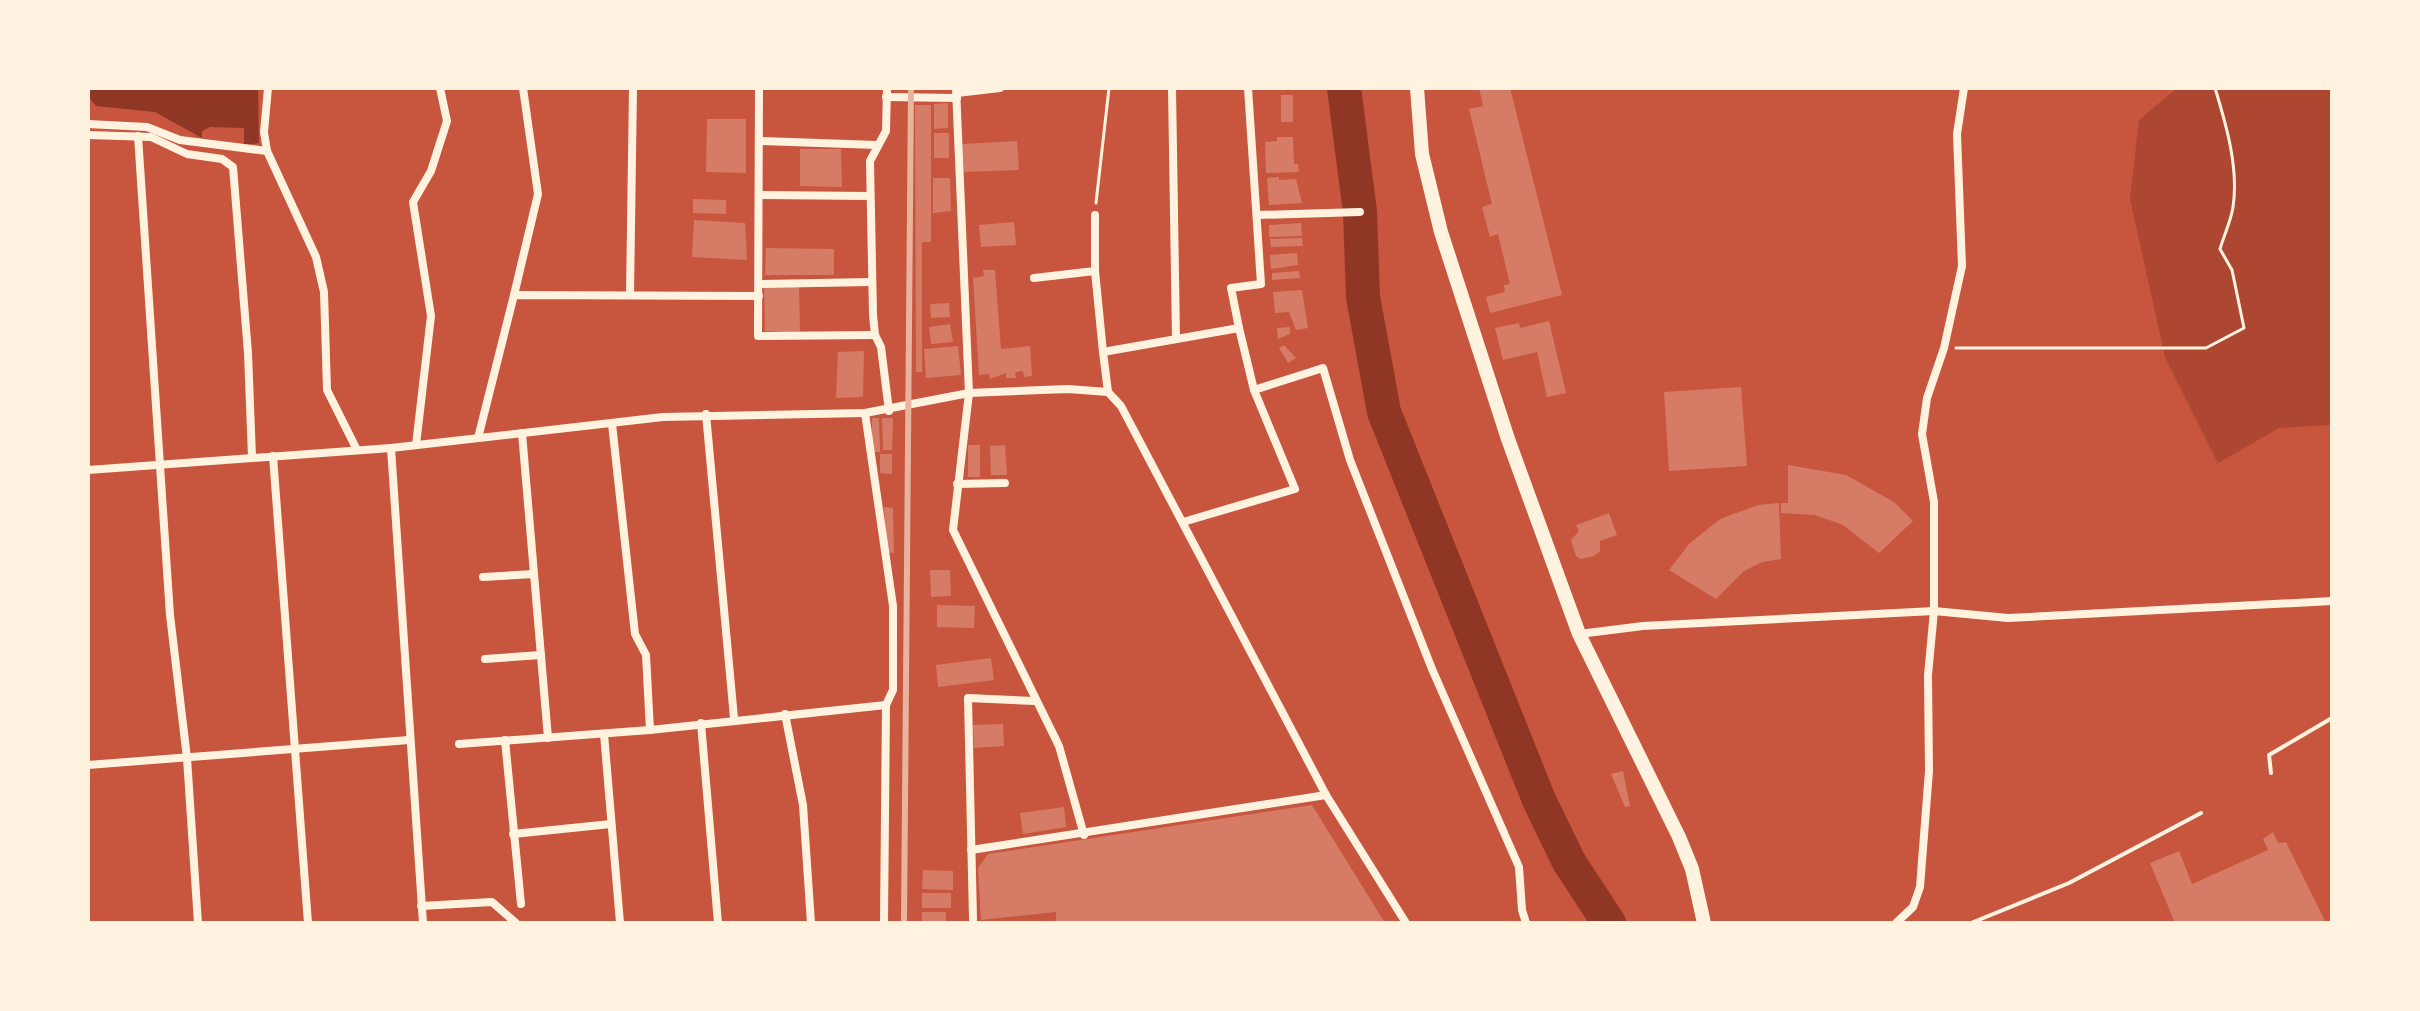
<svg xmlns="http://www.w3.org/2000/svg" width="2420" height="1011" font-family="'Playfair Display',serif">
  <rect width="100%" height="100%" fill="#c8553d"/>
  <polygon fill="#ae4732" points="2177,88 2332,88 2332,425 2279,428 2218,463 2165,357 2130,199 2139,120"/>
  <polygon fill="#8f3625" points="88,88 258,88 259,143 244,145 244,128 210,127 202,131 202,138 155,112 96,106 88,96"/>
  <g fill="none" stroke-linecap="round" stroke-linejoin="round">
    <polyline stroke="#8f3625" stroke-width="34" points="1344,88 1360,212 1363,297 1384,412 1539,800 1569,862 1609,923"/>
  </g>
  <g fill="#d67c66">
    <polygon points="1479,88 1510,88 1562,295 1490,313 1486,297 1505,292 1504,285 1510,284 1498,234 1490,237 1482,207 1492,204 1469,109 1483,106"/>
    <rect x="1281" y="95" width="12" height="27"/>
    <polygon points="948,103 948,128 934,129 934,104"/>
    <polygon points="915,105 931,105 931,242 922,242 922,372 916,372"/>
    <polygon points="707,119 746,119 746,173 706,172"/>
    <rect x="934" y="133" width="15" height="25"/>
    <polygon points="1277,137 1293,137 1294,164 1298,164 1299,172 1266,173 1265,142 1277,141"/>
    <polygon points="1017,141 1019,170 964,172 962,144"/>
    <polygon points="800,149 841,149 842,187 800,186"/>
    <polygon points="1279,177 1279,180 1296,179 1302,203 1269,205 1267,178"/>
    <polygon points="933,178 950,178 951,211 933,213"/>
    <polygon points="693,199 726,200 726,214 693,213"/>
    <polygon points="694,220 745,223 747,260 692,257"/>
    <polygon points="1014,222 1016,245 981,247 979,225"/>
    <polygon points="1301,223 1302,236 1269,237 1269,225"/>
    <polygon points="1302,238 1303,246 1271,247 1270,239"/>
    <polygon points="766,248 834,249 834,275 765,275"/>
    <polygon points="1297,253 1298,265 1271,269 1270,255"/>
    <polygon points="983,270 995,270 1001,349 1030,346 1032,376 1024,377 1023,371 1015,372 1016,378 1006,378 1006,373 990,379 989,374 979,375 973,278 984,276"/>
    <polygon points="1299,271 1300,278 1272,280 1272,273"/>
    <polygon points="764,285 799,285 800,333 765,331"/>
    <polygon points="1302,290 1308,328 1296,330 1289,312 1275,313 1273,292"/>
    <polygon points="949,303 950,317 931,318 930,304"/>
    <polygon points="1549,321 1566,393 1547,397 1537,352 1503,360 1495,328 1519,323 1520,328"/>
    <polygon points="950,324 953,342 931,344 929,327"/>
    <polygon points="1290,327 1290,334 1278,339 1277,328"/>
    <polygon points="1284,345 1296,358 1288,363 1279,348"/>
    <polygon points="958,346 961,375 926,378 924,349"/>
    <polygon points="864,351 863,397 836,398 838,352"/>
    <polygon points="1741,387 1747,466 1669,471 1664,392"/>
    <polygon points="872,418 879,418 880,452 872,452"/>
    <polygon points="882,418 893,418 892,450 883,450"/>
    <rect x="968" y="445" width="12" height="32"/>
    <polygon points="1005,445 1007,475 991,475 990,446"/>
    <polygon points="880,454 892,454 892,474 880,473"/>
    <polygon points="1788,465 1846,475 1894,502 1913,521 1879,553 1843,525 1815,515 1781,513 1781,503 1788,503"/>
    <polygon points="1779,503 1781,559 1762,562 1744,571 1716,599 1669,570 1689,544 1720,519 1758,505"/>
    <polygon points="884,507 893,508 894,553 887,552"/>
    <polygon points="1609,513 1617,535 1600,541 1600,551 1594,556 1581,559 1576,556 1571,540 1579,531 1576,525"/>
    <polygon points="930,570 950,570 951,596 931,597"/>
    <polygon points="937,605 975,606 974,628 937,627"/>
    <polygon points="991,658 994,680 938,687 936,665"/>
    <polygon points="1003,724 1004,746 974,748 973,725"/>
    <polygon points="1623,771 1630,806 1625,807 1611,774"/>
    <polygon points="1312,805 1385,923 1056,923 1056,912 981,920 978,868 988,854"/>
    <polygon points="1064,807 1066,827 1023,834 1020,813"/>
    <polygon points="2273,832 2278,843 2286,842 2326,923 2175,923 2150,863 2179,851 2192,884 2268,850 2263,839"/>
    <polygon points="923,870 953,871 953,890 922,889"/>
    <rect x="922" y="893" width="29" height="15"/>
    <rect x="922" y="912" width="24" height="11"/>
  </g>
  <g fill="none" stroke-linecap="round" stroke-linejoin="round">
    <g stroke="#fff3e0" stroke-width="3">
      <polyline points="1096,203 1109,88"/>
      <path d="M1956,348h250l38,-20 -12,-58 -12,-21c4,-14 11,-28 13,-42 6,-39 -7,-83 -18,-119"/>
    </g>
    <g stroke="#fff3e0" stroke-width="4">
      <polyline points="2271,773 2269,755 2332,718"/>
      <polyline points="1971,923 2069,883 2201,813"/>
    </g>
    <g stroke="#fff3e0" stroke-width="8">
      <polyline points="268,88 264,132 267,151 316,257 324,292 327,390 357,450"/>
      <polyline points="759,88 758,336 875,335"/>
      <polyline points="887,88 886,131 870,161 873,315 875,335 881,347 889,411"/>
      <polyline points="956,88 969,393 953,530 1059,746 1084,835"/>
      <polyline points="1172,88 1176,338"/>
      <polyline points="957,93 1000,88"/>
      <polyline points="886,97 957,98"/>
      <polyline points="88,124 147,127 180,140 267,151"/>
      <polyline points="88,135 151,137 187,154 222,159 233,167 248,353 252,457"/>
      <polyline points="138,136 170,615 187,758 198,923"/>
      <polyline points="759,141 877,145"/>
      <polyline points="759,195 870,196"/>
      <polyline points="1095,215 1095,271 1103,352"/>
      <polyline points="1258,215 1360,212"/>
      <polyline points="1034,278 1095,271"/>
      <polyline points="759,284 872,282"/>
      <polyline points="514,295 538,194 523,88"/>
      <polyline points="630,295 633,88"/>
      <polyline points="1254,390 1323,368 1350,460 1432,669 1519,867 1522,910 1526,923"/>
      <polyline points="1108,392 1103,352 1239,328 1231,288 1261,284 1248,88"/>
      <polyline points="865,413 893,606 893,690 886,705 884,923"/>
      <polyline points="706,414 734,718"/>
      <polyline points="612,424 635,634 646,655 650,730"/>
      <polyline points="522,433 548,738"/>
      <polyline points="478,438 514,295 759,296"/>
      <polyline points="416,445 431,316 413,202 431,171 447,121 440,88"/>
      <polyline points="391,448 423,923"/>
      <polyline points="273,456 308,923"/>
      <polyline points="88,470 391,448 663,417 865,413 969,393 1068,389 1108,392 1121,406 1326,795 1406,923"/>
      <polyline points="957,484 1005,483"/>
      <polyline points="1183,522 1295,489 1254,390 1239,328"/>
      <polyline points="483,577 534,574"/>
      <polyline points="1579,634 1643,626 1934,611 2008,618 2332,601"/>
      <polyline points="485,659 541,655"/>
      <polyline points="785,714 803,805 811,923"/>
      <polyline points="701,723 718,923"/>
      <polyline points="604,734 620,923"/>
      <polyline points="505,740 521,904"/>
      <polyline points="459,744 650,730 886,705"/>
      <polyline points="88,765 409,740"/>
      <polyline points="513,834 611,824"/>
      <polyline points="971,850 1326,795"/>
      <polyline points="421,906 492,902 516,923"/>
      <polyline points="973,919 968,698 1035,701"/>
      <polyline points="1896,923 1913,907 1920,887 1929,771 1928,675 1934,611 1934,502 1922,434 1927,398 1944,348 1962,266 1957,134 1964,88"/>
    </g>
    <polyline stroke="#fff3e0" stroke-width="14" points="1417,88 1422,154 1441,232 1508,439 1579,634 1679,837 1692,869 1704,923"/>
    <polyline stroke="#e9b49f" stroke-width="6" points="904,923 911,88"/>
  </g>
  <rect width="2420" height="1011" fill="none" stroke="#fff3e0" stroke-width="180"/>
</svg>
